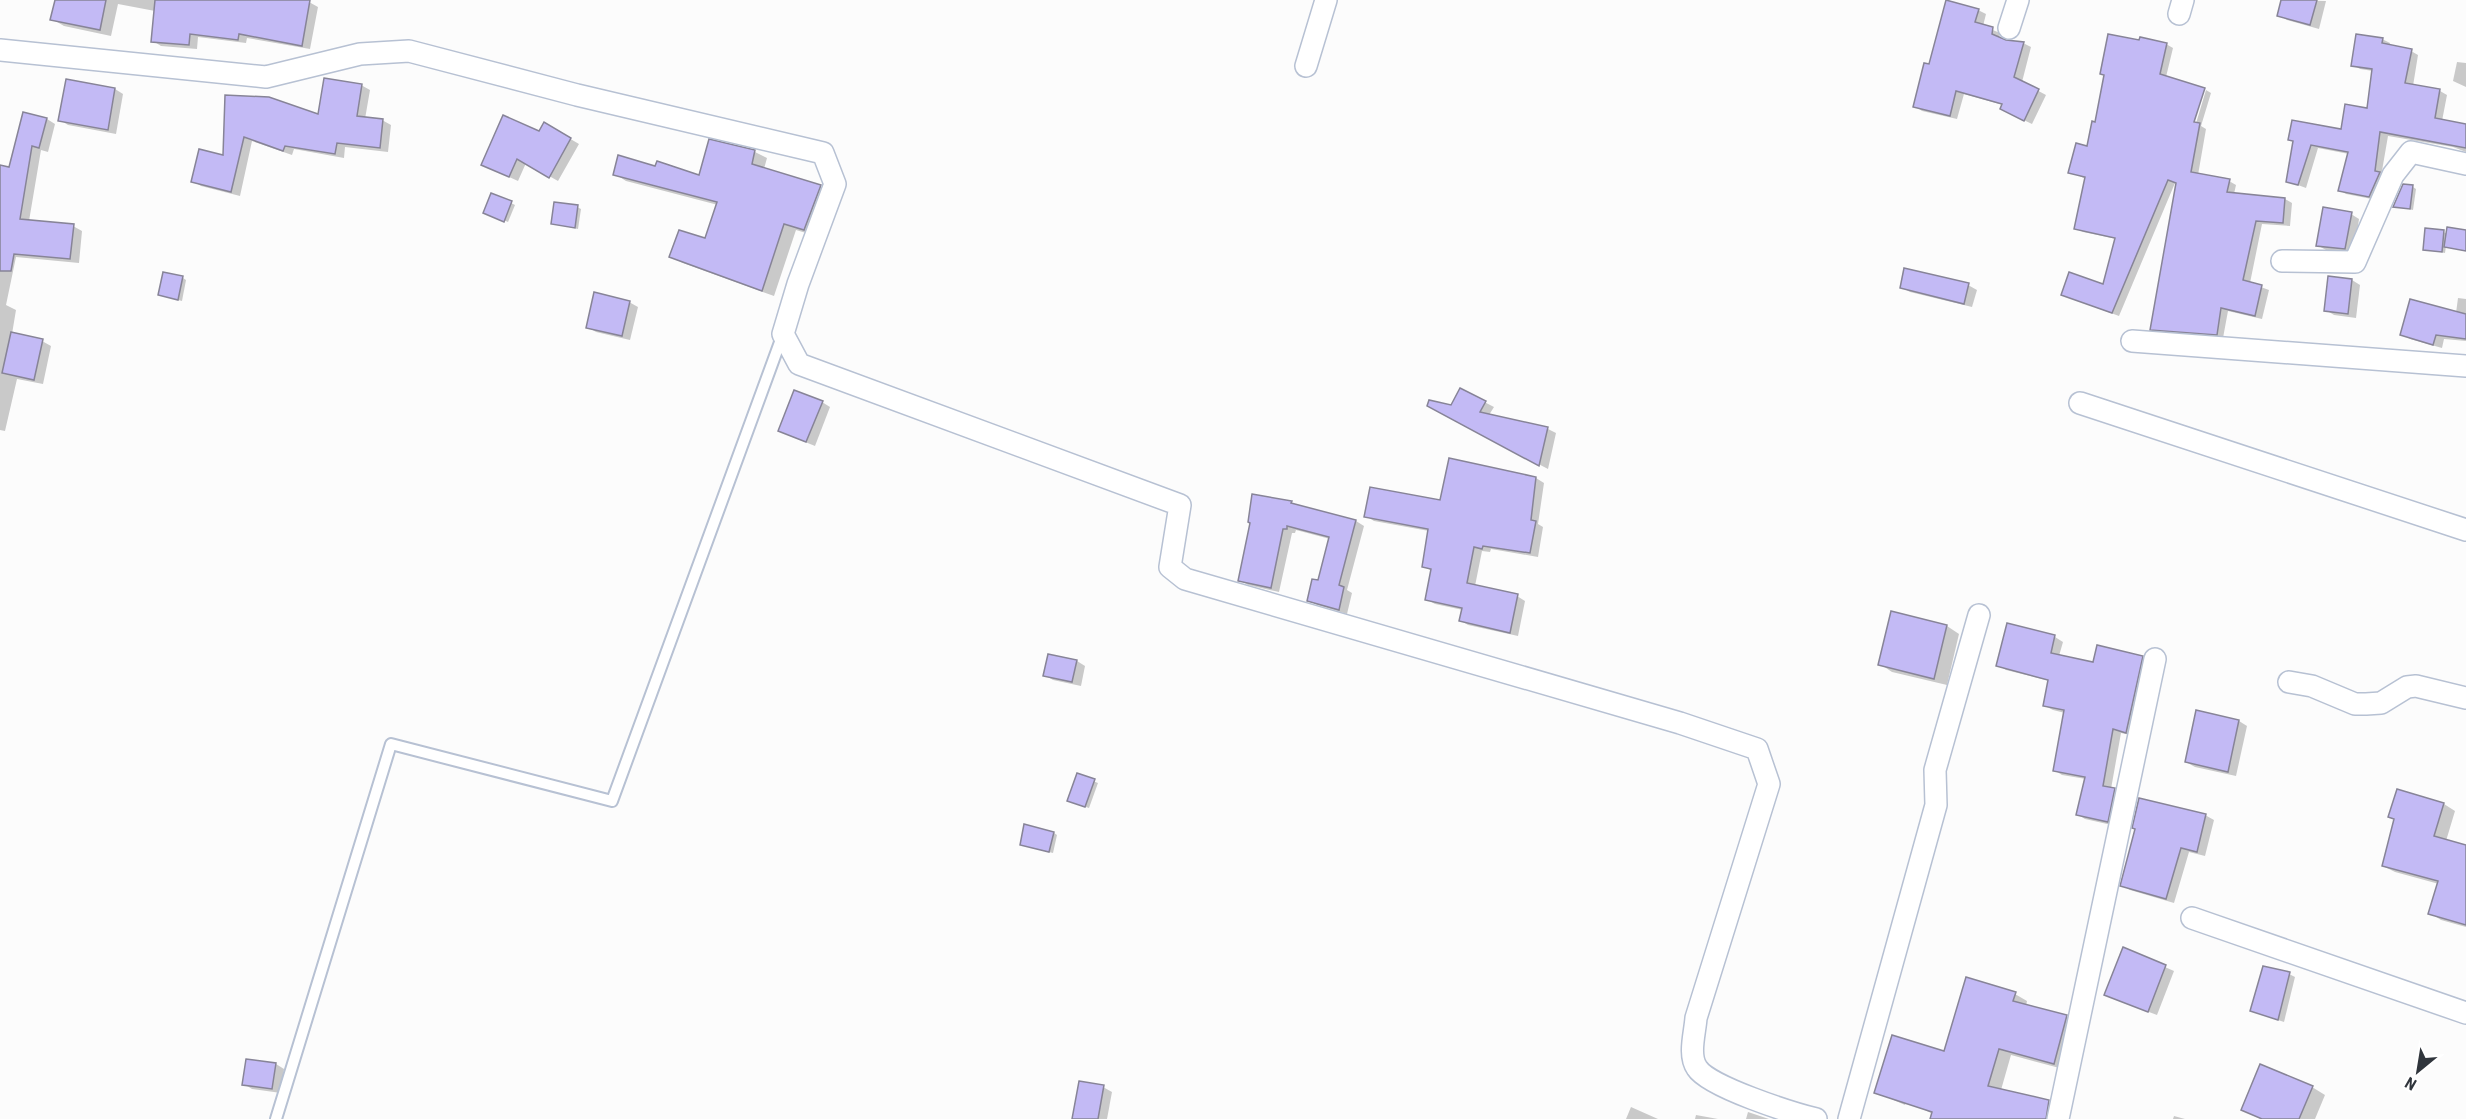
<svg xmlns="http://www.w3.org/2000/svg" width="2466" height="1119" font-family="'Roboto Condensed',sans-serif">
  <rect width="100%" height="100%" fill="#fcfcfc"/>
  <g fill="#0003">
    <polygon points="56,0 297,0 309,2 318,7 310,49 247,38 246,43 198,37 197,49 161,46 153,41 155,11 118,4 111,36 64,26 52,19"/>
    <polygon points="2283,0 2326,1 2319,29 2287,20 2279,15"/>
    <polygon points="1978,10 1986,14 1983,26 2000,33 1999,39 2005,42 2023,43 2031,47 2022,82 2046,95 2032,124 2009,113 2003,105 1964,94 1957,119 1922,111 1915,106 1930,66"/>
    <polygon points="2382,39 2390,43 2389,46 2411,51 2418,55 2413,86 2440,91 2447,95 2442,121 2466,125 2466,152 2453,147 2388,136 2377,200 2346,194 2339,190 2349,154 2318,148 2306,188 2287,181 2294,142 2290,140 2342,131 2368,109 2373,71 2360,69 2353,65"/>
    <polygon points="2166,44 2173,48 2166,77 2191,129 2194,130 2206,90 2211,93 2201,126 2206,129 2198,175 2229,181 2236,185 2234,194 2285,199 2292,203 2290,226 2262,224 2250,283 2269,290 2262,319 2228,311 2223,338 2158,333 2151,329 2177,184 2175,183 2119,316 2070,298 2104,286 2117,239 2083,232 2076,228 2086,179 2070,172 2088,148 2096,124"/>
    <polygon points="2457,62 2466,63 2466,87 2453,81"/>
    <polygon points="67,80 115,89 123,94 116,134 68,125 60,120"/>
    <polygon points="361,85 370,90 365,119 382,120 391,125 388,152 345,147 344,158 294,149 292,155 252,141 240,196 201,186 193,181 224,156 226,97 320,116"/>
    <polygon points="47,119 55,124 48,152 41,150 29,221 73,226 82,231 79,263 16,257 6,305 16,310 12,334 42,341 51,346 43,384 17,379 5,431 0,430 0,177 10,169"/>
    <polygon points="545,124 579,144 558,181 526,163 518,181 491,169 540,133"/>
    <polygon points="710,141 755,152 767,158 764,169 820,186 832,193 816,236 796,230 774,296 683,263 671,257 706,240 718,205 626,181 615,174 656,167 700,177"/>
    <polygon points="2413,187 2416,189 2413,210 2395,206"/>
    <polygon points="511,203 515,205 508,222 489,214"/>
    <polygon points="577,207 581,209 578,229 552,223"/>
    <polygon points="2351,214 2359,219 2354,253 2326,250 2317,245"/>
    <polygon points="2443,232 2448,234 2466,232 2466,251 2446,246 2445,253 2425,249"/>
    <polygon points="183,278 186,280 182,301 160,295"/>
    <polygon points="2352,280 2360,285 2356,318 2334,315 2326,310"/>
    <polygon points="1968,285 1977,290 1972,307 1910,292 1901,287"/>
    <polygon points="2458,298 2466,299 2466,341 2444,339 2442,348 2410,339 2402,334 2456,313"/>
    <polygon points="629,302 638,307 630,340 596,332 588,327"/>
    <polygon points="1461,390 1494,407 1489,415 1548,429 1556,433 1548,469 1437,411 1452,407"/>
    <polygon points="822,402 830,407 815,446 788,435"/>
    <polygon points="1536,478 1544,483 1538,524 1543,527 1538,557 1491,549 1490,552 1482,551 1475,586 1517,596 1525,601 1518,636 1468,625 1460,620 1463,610 1435,604 1426,599 1432,571 1423,566 1429,531 1374,521 1366,516 1441,502"/>
    <polygon points="1291,503 1356,521 1364,526 1347,590 1352,593 1347,614 1317,605 1308,600 1319,582 1330,539 1296,530 1295,533 1292,533 1279,592 1248,585 1240,580"/>
    <polygon points="2008,625 2055,637 2063,642 2059,656 2094,664 2142,657 2150,662 2135,736 2121,733 2111,789 2122,794 2116,826 2085,819 2077,814 2086,779 2062,775 2054,770 2065,713 2053,710 2045,706 2050,681 2006,670 1998,665"/>
    <polygon points="1947,626 1959,634 1947,685 1892,672 1880,664"/>
    <polygon points="1077,661 1085,666 1081,686 1053,680 1045,675"/>
    <polygon points="2239,721 2247,726 2236,776 2195,767 2186,762"/>
    <polygon points="1078,775 1098,783 1089,808 1072,802"/>
    <polygon points="2444,804 2455,811 2446,841 2466,847 2466,927 2441,920 2430,913 2439,884 2395,872 2383,866"/>
    <polygon points="2205,815 2214,820 2205,856 2189,852 2174,903 2130,890 2122,885"/>
    <polygon points="1054,833 1057,835 1053,853 1025,846"/>
    <polygon points="2124,949 2174,971 2157,1015 2114,999"/>
    <polygon points="2289,974 2295,977 2284,1022 2251,1011"/>
    <polygon points="2015,994 2027,1001 2026,1006 2066,1016 2078,1023 2067,1070 2011,1055 2001,1090 2048,1102 2061,1109 2058,1119 1931,1119 1933,1114 1917,1106 1915,1081 1905,1105 1875,1092 1945,1053"/>
    <polygon points="276,1064 284,1069 281,1093 252,1089 244,1084"/>
    <polygon points="1103,1087 1112,1092 1107,1119 1073,1119"/>
    <polygon points="2312,1087 2325,1095 2315,1119 2261,1119 2243,1109"/>
    <polygon points="1631,1107 1658,1119 1626,1119"/>
    <polygon points="1748,1112 1769,1119 1746,1119"/>
    <polygon points="1696,1115 1718,1119 1695,1119"/>
    <polygon points="2174,1116 2185,1119 2173,1119"/>
  </g>
  <g fill="#c3baf5" stroke="#878497" stroke-width="1.5">
    <polygon points="55,0 106,0 100,30 50,20"/>
    <polygon points="155,0 310,0 302,46 239,34 238,40 190,34 189,45 151,42"/>
    <polygon points="1946,0 1979,9 1975,22 1993,27 1992,34 2006,40 2024,42 2014,77 2039,89 2024,121 2000,109 2002,104 1956,91 1950,116 1913,107 1924,63 1929,64"/>
    <polygon points="2281,0 2317,0 2310,25 2277,16"/>
    <polygon points="2108,34 2139,40 2140,37 2167,43 2160,74 2205,88 2194,122 2200,123 2191,172 2230,179 2227,192 2285,198 2283,223 2256,221 2243,280 2262,285 2255,316 2221,308 2217,335 2150,330 2176,183 2168,180 2112,313 2061,295 2069,272 2103,284 2115,238 2074,229 2085,177 2068,173 2076,143 2087,146 2092,121 2095,122 2104,75 2100,74"/>
    <polygon points="2356,34 2383,38 2382,43 2412,49 2405,83 2440,89 2435,118 2466,124 2466,148 2380,132 2375,171 2380,172 2369,197 2338,191 2348,152 2311,145 2298,185 2286,182 2293,141 2288,140 2292,120 2341,129 2345,104 2367,108 2372,69 2351,66"/>
    <polygon points="324,78 362,84 357,116 383,119 380,148 337,143 335,154 285,146 283,151 244,137 231,192 191,182 199,149 223,155 225,95 269,97 318,114"/>
    <polygon points="66,79 115,88 108,130 58,121"/>
    <polygon points="23,112 47,118 39,148 32,146 20,219 74,224 70,259 14,254 11,271 0,271 0,165 9,167"/>
    <polygon points="503,115 539,131 544,122 571,138 549,178 517,159 509,177 481,165"/>
    <polygon points="709,139 755,150 752,164 821,185 804,230 784,224 762,291 669,257 679,230 705,238 717,202 613,175 618,155 655,166 657,161 699,175"/>
    <polygon points="2403,184 2413,185 2410,209 2393,207"/>
    <polygon points="491,193 512,201 504,222 483,213"/>
    <polygon points="554,202 578,205 575,228 551,224"/>
    <polygon points="2323,207 2352,212 2345,249 2316,246"/>
    <polygon points="2447,227 2466,230 2466,251 2444,247"/>
    <polygon points="2425,228 2444,230 2442,252 2423,250"/>
    <polygon points="1904,268 1969,283 1964,304 1900,288"/>
    <polygon points="163,272 183,276 178,300 158,295"/>
    <polygon points="2328,276 2352,279 2348,314 2324,311"/>
    <polygon points="594,292 630,301 622,336 586,328"/>
    <polygon points="2410,299 2466,314 2466,339 2436,335 2433,345 2400,335"/>
    <polygon points="11,332 43,339 34,380 2,373"/>
    <polygon points="1460,388 1486,401 1480,412 1548,427 1539,466 1427,406 1429,400 1451,405"/>
    <polygon points="794,390 823,401 806,442 778,431"/>
    <polygon points="1449,458 1536,477 1531,520 1536,521 1530,553 1483,546 1482,549 1474,547 1467,583 1518,594 1510,633 1459,621 1462,608 1425,600 1431,569 1422,567 1428,529 1364,517 1370,487 1440,500"/>
    <polygon points="1252,494 1292,501 1291,503 1356,520 1339,585 1344,587 1339,610 1307,601 1312,579 1318,580 1329,537 1287,526 1287,529 1283,529 1271,588 1238,581 1250,523 1248,522"/>
    <polygon points="1891,611 1947,625 1934,679 1878,665"/>
    <polygon points="2007,623 2055,635 2051,653 2093,662 2097,645 2143,656 2126,733 2113,729 2103,786 2115,788 2108,822 2076,815 2085,777 2053,771 2064,710 2043,706 2048,680 1996,666"/>
    <polygon points="1048,654 1077,660 1072,682 1043,676"/>
    <polygon points="2196,710 2239,720 2228,772 2185,762"/>
    <polygon points="1077,773 1095,779 1085,807 1067,801"/>
    <polygon points="2397,789 2444,803 2434,836 2466,845 2466,925 2428,914 2438,881 2382,866 2394,819 2388,817"/>
    <polygon points="2139,798 2206,814 2197,852 2181,848 2166,899 2120,886 2135,829 2132,828"/>
    <polygon points="1024,824 1054,832 1049,852 1020,845"/>
    <polygon points="2123,947 2166,965 2148,1012 2104,995"/>
    <polygon points="2263,966 2290,972 2278,1020 2250,1011"/>
    <polygon points="1966,977 2016,992 2013,1001 2067,1015 2054,1064 1999,1049 1988,1086 2049,1100 2046,1119 1930,1119 1932,1112 1874,1093 1892,1035 1944,1051"/>
    <polygon points="246,1059 276,1063 272,1089 242,1085"/>
    <polygon points="2260,1064 2313,1086 2299,1119 2262,1119 2241,1110"/>
    <polygon points="1079,1081 1104,1085 1098,1119 1072,1119"/>
  </g>
  <g fill="none" stroke-linecap="round" stroke-linejoin="round">
    <g stroke="#b7c1d3" stroke-width="14">
      <polyline id="service" points="276,1119 391,744 612,801 783,334"/>
    </g>
    <g stroke="#b7c1d3" stroke-width="24">
      <g id="minor">
        <polyline points="2179,14 2183,0"/>
        <polyline points="2009,28 2018,0"/>
        <path d="M0,50l266,27 94,-23 49,-3 168,44 246,58 12,31 -37,100 -15,50 16,30 381,141 -10,62 15,12 495,144 77,26 12,35 -73,234c-1,15 -8,37 1,50 12,19 95,45 119,51"/>
        <polyline points="1306,66 1326,0"/>
        <polyline points="2282,261 2355,262 2393,175 2411,152 2466,164"/>
        <polyline points="2132,341 2466,366"/>
        <polyline points="2080,403 2466,530"/>
        <polyline points="2289,682 2312,686 2355,704 2366,704 2381,703 2407,687 2416,686 2466,698"/>
        <polyline points="2192,918 2466,1013"/>
        <polyline points="1849,1119 1936,805 1935,770 1979,615"/>
        <polyline points="2058,1119 2155,659"/>
      </g>
    </g>
    <use href="#service" stroke="#fff" stroke-width="10"/>
    <use href="#minor" stroke="#fff" stroke-width="21"/>
  </g>
  <g transform="translate(2418 1071) rotate(210)" stroke="#ffffff" stroke-width="4.5" paint-order="stroke">
  <path d="M0-4.5L10 22L0 15L-10 22Z" fill="#30353c"/>
  <text y="-9" font-size="16" font-weight="bold" text-anchor="middle" fill="#30353c">N</text>
  </g>
</svg>
